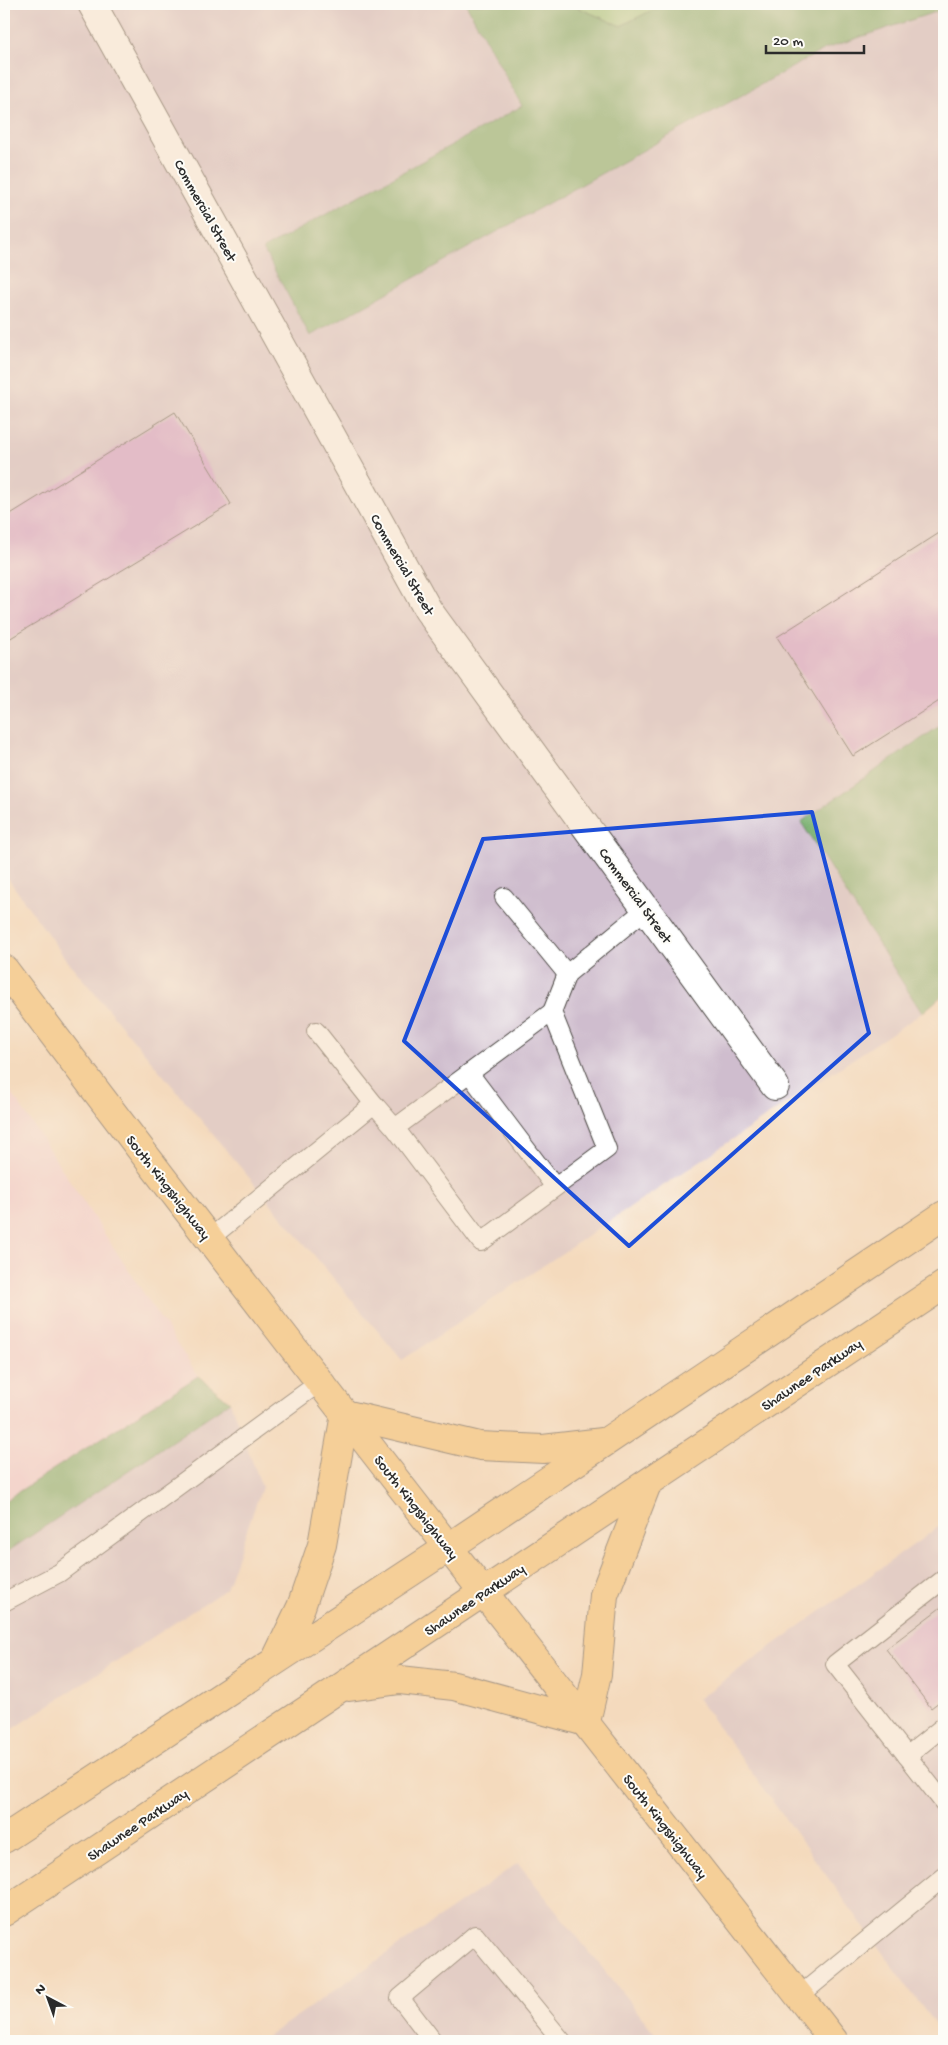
<svg xmlns="http://www.w3.org/2000/svg" width="948" height="2045" font-family="'Gochi Hand',sans-serif">
  <rect width="100%" height="100%" fill="#fdfcf7"/>
  <filter id="ink" filterUnits="userSpaceOnUse"><feTurbulence type="fractalNoise" baseFrequency=".02" numOctaves="2"/><feDisplacementMap in="SourceGraphic" scale="10" xChannelSelector="R" yChannelSelector="G"/><feConvolveMatrix kernelMatrix="1 2 1 2 8 2 1 2 1" color-interpolation-filters="sRGB"/></filter>
  <filter id="wash" filterUnits="userSpaceOnUse"><feTurbulence type="fractalNoise" baseFrequency=".0096" numOctaves="4" result="noise"/><feDisplacementMap in="SourceGraphic" scale="20" xChannelSelector="R" yChannelSelector="G"/><feGaussianBlur stdDeviation="1.12" result="paint"/><feColorMatrix in="noise" values="0 0 0 0 0 0 0 0 0 0 0 0 0 0 0 0 0 1.4 0 .05"/><feComposite in="paint" operator="in"/></filter>
  <g filter="url(#wash)">
    <rect width="100%" height="100%" fill="#f4dabd"/>
    <polygon fill="#f3cfde" points="4,1081 198,1376 4,1501"/>
    <g fill="#cfbdce">
      <polygon points="4,4 466,4 522,106 263,249 310,336 825,48 944,9 944,723 801,822 922,1013 402,1360 65,958 4,873"/>
      <polygon points="230,1402 262,1487 226,1589 4,1735 4,1554"/>
      <polygon points="944,1523 944,2037 698,1699"/>
      <polygon points="518,1863 661,2041 261,2041"/>
    </g>
    <polygon fill="#92c97c" stroke="#5e7a54" points="569,4 664,4 621,26"/>
    <g fill="#75ad6c" stroke="#506c4c">
      <polygon points="466,4 569,4 621,26 664,4 944,4 944,9 825,49 310,336 263,249 522,106"/>
      <polygon points="944,723 944,994 922,1013 801,822"/>
      <polygon points="198,1376 230,1402 4,1554 4,1501"/>
    </g>
    <g id="blocks">
      <g fill="#ce97d2">
        <polygon points="175,412 231,504 9,639 4,631 4,518"/>
        <polygon points="944,530 944,698 853,756 777,637"/>
        <polygon points="944,1605 944,1698 931,1708 886,1649"/>
      </g>
    </g>
  </g>
  <g filter="url(#ink)">
    <use href="#blocks" fill-opacity="0" stroke="#494541" stroke-width="1"/>
    <g fill="none" stroke-linecap="round" stroke-linejoin="round">
      <g stroke="#494541" stroke-width="20">
        <g id="lane">
          <polyline points="504,897 567,974"/>
          <polyline points="552,1012 567,974 646,909"/>
          <polyline points="316,1031 374,1104"/>
          <polyline points="469,1073 555,1187"/>
          <polyline points="209,1239 374,1104 395,1128 481,1242 607,1149 552,1012 395,1128"/>
          <polyline points="944,1579 835,1664 944,1803"/>
          <polyline points="4,1602 59,1573 320,1382"/>
          <polyline points="907,1756 944,1726"/>
          <polyline points="799,1996 944,1877"/>
          <polyline points="433,2041 400,1998 475,1935 562,2041"/>
        </g>
      </g>
      <g stroke="#494541" stroke-width="30">
        <polyline id="street" points="92,4 428,610 775,1086"/>
      </g>
      <g stroke="#494541" stroke-width="30">
        <path id="primary" d="M4,969c271,361 553,716 830,1072"/>
      </g>
      <g stroke="#494541" stroke-width="30">
        <g id="highway">
          <polyline points="276,1659 301,1607 322,1545 345,1414 480,1446 543,1449 603,1442"/>
          <polyline points="349,1687 400,1680 454,1686 586,1722 597,1674 604,1595 647,1484"/>
          <polyline points="4,1839 449,1547 944,1215"/>
          <polyline points="4,1912 944,1285"/>
        </g>
      </g>
      <use href="#lane" stroke="#fff" stroke-width="18"/>
      <use href="#street" stroke="#fff" stroke-width="28"/>
      <use href="#primary" stroke="#f7c06c" stroke-width="28"/>
      <use href="#highway" stroke="#f7c06c" stroke-width="28"/>
    </g>
  </g>
  <path d="M0 0H948V2045H0ZM812,812l57,221 -240,213 -225,-205 79,-202z" fill="#f4dabd" fill-opacity=".55" fill-rule="evenodd"/>
  <path fill="none" stroke="#1d4ed8" stroke-width="4" stroke-linejoin="round" d="M812,812l57,221 -240,213 -225,-205 79,-202z"/>
  <g text-anchor="middle" stroke-width="4" stroke-linejoin="round" paint-order="stroke">
    <g font-size="15" fill="#2b2b2b" stroke="#fdfcf7">
      <text transform="translate(206 210) rotate(61)" y="5">Commercial Street</text>
      <text transform="translate(403 564) rotate(60)" y="5">Commercial Street</text>
      <text transform="translate(636 895) rotate(54)" y="5">Commercial Street</text>
      <text transform="translate(169 1187) rotate(52)" y="5">South Kingshighway</text>
      <text transform="translate(811 1374) rotate(-34)" y="5">Shawnee Parkway</text>
      <text transform="translate(417 1507) rotate(52)" y="5">South Kingshighway</text>
      <text transform="translate(474 1599) rotate(-34)" y="5">Shawnee Parkway</text>
      <text transform="translate(137 1824) rotate(-34)" y="5">Shawnee Parkway</text>
      <text transform="translate(666 1826) rotate(52)" y="5">South Kingshighway</text>
    </g>
  </g>
  <rect width="948" height="2045" fill="none" stroke="#fdfcf7" stroke-width="20"/>
  <g transform="translate(48 1998) rotate(319)" stroke="#fdfcf7" stroke-width="4" paint-order="stroke">
  <path d="M0-4L9 19L0 12L-9 19Z" fill="#2b2b2b"/>
  <text y="-8" font-size="14" font-weight="bold" text-anchor="middle" fill="#2b2b2b">N</text>
  </g>
  <path d="M766 45v8h98v-8" fill="none" stroke="#2b2b2b" stroke-width="2.5"/>
  <text x="773" y="45" font-size="15" fill="#2b2b2b" stroke="#fdfcf7" stroke-width="4" paint-order="stroke">20 m</text>
</svg>
